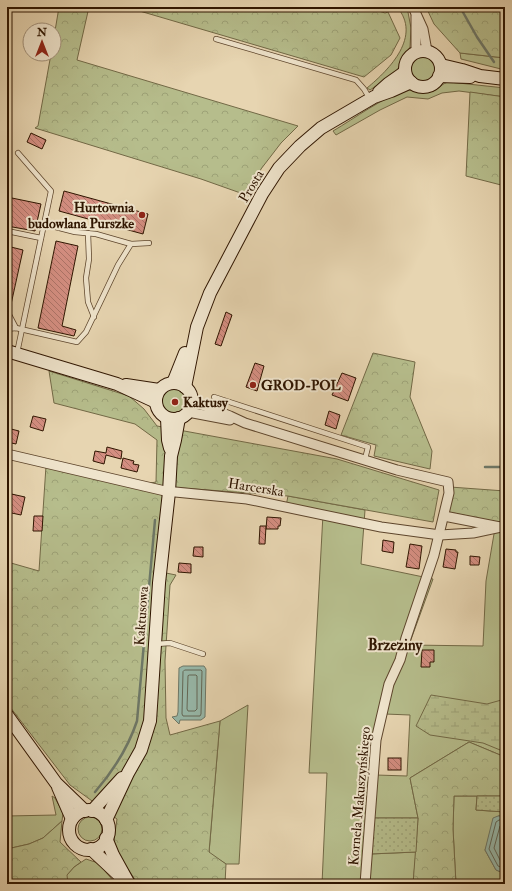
<svg xmlns="http://www.w3.org/2000/svg" width="512" height="891" font-family="'IM FELL Double Pica',serif">
  <defs>
    <pattern id="forest-crowns" width="20" height="18" patternUnits="userSpaceOnUse"><rect width="20" height="18" fill="#b6bd8c"/><path d="M2 6a3 3 0 1 1 6 0M12 15a3 3 0 1 1 6 0" fill="none" stroke="#9da277"/></pattern>
    <pattern id="wetland-marsh" width="20" height="14" patternUnits="userSpaceOnUse"><rect width="20" height="14" fill="#b6bd8c"/><path d="M1 5h8M5 5V1M11 12h8M15 12V8" fill="none" stroke="#9da277"/></pattern>
    <pattern id="garden-dots" width="8" height="8" patternUnits="userSpaceOnUse"><rect width="8" height="8" fill="#b6bd8c"/><path d="M2 2h.1M6 6h.1" fill="none" stroke="#9da277" stroke-width="1.8" stroke-linecap="round"/></pattern>
    <pattern id="building-back-hatch" width="6" height="6" patternUnits="userSpaceOnUse"><rect width="6" height="6" fill="#d48e81"/><path d="M-1 5l2 2M0 0l6 6M5-1l2 2" fill="none" stroke="#ac7367"/></pattern>
  </defs>
  <rect width="100%" height="100%" fill="#e7d5b1"/>
  <filter id="stains"><feTurbulence type="fractalNoise" baseFrequency=".005" numOctaves="4"/><feColorMatrix values="0 0 0 0 .2 0 0 0 0 .09 0 0 0 0 .02 0 0 0 .5 -.17"/></filter>
  <radialGradient id="worn" r=".72"><stop offset=".6" stop-color="#630" stop-opacity="0"/><stop offset="1" stop-color="#630" stop-opacity=".3"/></radialGradient>
  <g fill="#b6bd8c" stroke="#726946" fill-rule="evenodd">
    <path d="M397,7h10l4,21 -1,19 -7,10 -4,10 -4,6 -25,17 -3,-2c23,-19 55,-52 30,-81z"/>
    <polygon points="460,53 505,58 505,70 461,59"/>
    <circle cx="423" cy="69" r="12"/>
    <path d="M449,82l56,6v9l-46,-6 -17,2 -14,6 -21,-2 -27,13 -44,25 -3,-4c22,-13 49,-33 73,-41 8,-2 17,5 27,1 6,-2 9,-8 16,-9z"/>
    <circle cx="174" cy="401" r="13"/>
    <path d="M288,496l77,14 -4,54 72,15 -24,66 74,1 3,-65 9,-53h10v229l-36,-15 -59,36 8,40h-45l-3,36 46,-2 -3,32h-91l5,-111h-18l14,-259 -37,-8zM385,714l25,1 -3,61 -31,-1 2,-36z"/>
    <polygon points="248,705 239,864 226,864 209,853 220,721"/>
    <polygon points="52,796 55,798 63,813 62,821 43,838 29,844 7,849 7,816 56,815"/>
    <polygon points="454,796 477,796 476,810 505,812 505,816 498,816 485,850 496,870 501,872 500,884 456,884 453,829"/>
    <circle cx="90" cy="829" r="12"/>
    <polygon points="86,859 98,863 116,884 68,884 66,876 74,867"/>
  </g>
  <g fill="url(#forest-crowns)" stroke="#726946">
    <polygon points="59,7 89,7 77,60 298,126 281,143 261,169 249,196 201,179 35,128 38,126 51,54 54,54 54,37"/>
    <polygon points="126,7 366,7 385,13 388,12 400,38 391,55 364,77"/>
    <polygon points="426,7 505,7 505,58 460,53 434,24"/>
    <polygon points="470,92 505,97 505,186 466,176"/>
    <polygon points="373,353 415,362 410,397 432,451 430,469 374,456 376,445 341,435"/>
    <polygon points="49,371 129,396 144,409 157,426 337,459 439,490 433,522 288,496 168,487 166,573 176,575 170,585 165,661 166,718 170,735 220,721 209,852 226,864 225,884 138,884 113,847 117,819 70,785 7,703 7,582 11,563 39,571 46,466 134,486 156,482 157,440 135,424 54,403"/>
    <polygon points="450,487 505,491 505,524 449,512"/>
    <polygon points="469,742 505,757 505,796 454,796 453,829 456,884 413,884 418,818 410,778"/>
    <polygon points="62,821 60,842 81,862 74,867 67,875 68,884 7,884 7,849 29,844 43,838"/>
  </g>
  <polygon fill="url(#wetland-marsh)" stroke="#726946" points="431,695 487,704 505,699 505,752 483,743 430,735 416,726"/>
  <g fill="url(#garden-dots)" stroke="#726946">
    <polygon points="477,796 505,796 505,812 476,810"/>
    <polygon points="373,818 418,818 416,852 370,854"/>
  </g>
  <g fill="#97b9ab" stroke="#6d7767">
    <polygon points="183,666 204,666 206,669 205,717 201,720 180,720 179,724 172,717 177,716 178,712 179,668"/>
    <polygon points="498,816 505,816 505,884 500,884 501,872 496,870 485,850 493,818"/>
  </g>
  <g fill="none" stroke-linecap="round" stroke-linejoin="round">
    <g stroke="#636756" stroke-width="1">
      <polygon points="185,670 201,670 202,671 201,714 200,716 183,716 182,714 183,672"/>
      <polygon points="190,675 196,675 197,676 197,709 195,711 188,711 187,709 188,676"/>
      <polyline points="505,820 499,820 496,822 489,849 498,866 503,868 505,872"/>
      <polyline points="505,825 500,826 494,848 501,862 505,864"/>
    </g>
    <g stroke="#6d7767" stroke-width="2.5">
      <polyline points="460,7 477,37 494,62"/>
      <polyline points="485,467 505,467"/>
      <path d="M95,792c19,-22 33,-44 42,-71l18,-201"/>
    </g>
  </g>
  <g fill="url(#building-back-hatch)" stroke="#2f1500">
    <polygon points="31,133 46,140 42,149 27,142"/>
    <polygon points="64,191 148,214 143,234 59,211"/>
    <polygon points="7,197 41,204 35,231 7,226"/>
    <polygon points="56,241 78,246 62,326 76,330 74,336 38,328"/>
    <polygon points="7,246 23,250 10,309 7,307"/>
    <polygon points="226,312 232,315 221,346 215,344"/>
    <polygon points="255,363 264,366 257,391 246,387"/>
    <polygon points="342,373 356,378 348,401 332,395"/>
    <polygon points="329,411 340,415 336,429 325,425"/>
    <polygon points="33,416 46,419 43,431 30,427"/>
    <polygon points="7,428 19,431 16,444 7,442"/>
    <polygon points="107,447 122,451 121,459 106,455 104,464 93,461 95,451 106,453"/>
    <polygon points="123,458 134,461 133,464 139,465 137,472 121,468"/>
    <polygon points="7,493 25,497 21,515 7,512"/>
    <polygon points="34,516 43,516 42,531 33,531"/>
    <polygon points="267,517 281,518 280,526 278,526 278,529 266,529"/>
    <polygon points="260,526 266,526 265,544 259,544"/>
    <polygon points="383,540 394,542 393,553 382,551"/>
    <polygon points="410,544 422,546 419,569 406,567"/>
    <polygon points="194,547 203,547 203,557 193,556"/>
    <polygon points="446,549 456,550 456,552 458,552 455,569 443,567"/>
    <polygon points="470,556 480,557 479,565 470,565"/>
    <polygon points="179,563 191,564 191,573 178,572"/>
    <polygon points="422,650 434,650 434,662 430,662 430,667 421,667"/>
    <rect x="388" y="758" width="13" height="12"/>
  </g>
  <g fill="none" stroke-linecap="round" stroke-linejoin="round">
    <g stroke="#5d452c" stroke-width="6">
      <g id="lane">
        <polyline points="216,39 356,80 364,89 370,99"/>
        <polyline points="44,224 75,232 96,234 131,244 149,243"/>
        <polyline points="7,231 41,238"/>
        <polyline points="88,233 89,259 86,278 88,302 94,317"/>
        <polyline points="7,311 16,328"/>
        <polyline points="7,329 16,328 77,342 86,332 118,265 131,244"/>
        <polyline points="17,353 51,191 18,153"/>
        <polyline points="214,397 368,447 365,459"/>
        <polyline points="156,644 170,643 203,654"/>
      </g>
    </g>
    <g stroke="#5d452c" stroke-width="11">
      <g id="street">
        <polyline points="413,7 423,29 427,51"/>
        <polyline points="416,16 416,52"/>
        <polyline points="192,401 230,416 245,423 397,470 448,482 449,493 434,555 406,638 400,660 389,684 376,740 365,884"/>
        <polyline points="188,412 230,420"/>
        <polyline points="7,454 165,491 247,499 381,527 440,535 473,533 501,527"/>
        <polyline points="444,516 500,527"/>
      </g>
    </g>
    <g stroke="#2f1500" stroke-width="14">
      <g id="secondary">
        <circle cx="423" cy="69" r="18"/>
        <polyline points="441,65 462,70 480,76 505,79"/>
        <polyline points="439,76 470,77"/>
        <polyline points="379,92 388,84 405,72"/>
        <polyline points="7,351 117,384 156,402"/>
        <polyline points="173,383 185,353"/>
        <circle cx="174" cy="401" r="18"/>
        <polyline points="126,385 159,390"/>
        <polyline points="185,387 197,327 210,293 262,194 279,168 300,146 321,128 374,97 391,91 411,82"/>
        <polyline points="167,418 168,440 170,448"/>
        <polyline points="7,715 56,783 85,811"/>
        <polyline points="58,787 72,819"/>
        <circle cx="89" cy="830" r="20"/>
        <polyline points="92,811 122,778"/>
        <polyline points="106,820 128,773 141,750 150,721 159,583 169,492 171,456 175,440 179,418"/>
        <polyline points="106,838 113,855 129,884"/>
        <polyline points="91,849 122,878"/>
      </g>
    </g>
    <use href="#lane" stroke="#efe4cc" stroke-width="4.5"/>
    <use href="#street" stroke="#efe4cc" stroke-width="9"/>
    <use href="#secondary" stroke="#efe4cc" stroke-width="12"/>
  </g>
  <g fill="#8f2418" stroke="#efe4cc" stroke-width="1.5">
    <circle cx="142" cy="215" r="4"/>
    <circle cx="253" cy="385" r="4"/>
    <circle cx="175" cy="402" r="4"/>
  </g>
  <g text-anchor="middle" stroke-width="4" stroke-linejoin="round" paint-order="stroke">
    <g font-size="14" fill="#2f1500" stroke="#efe4cc">
      <text transform="translate(251 186) rotate(-59)" y="5">Prosta</text>
      <text transform="translate(256 487) rotate(9)" y="5">Harcerska</text>
      <text transform="translate(141 616) rotate(-86)" y="5">Kaktusowa</text>
      <text transform="translate(359 796) rotate(-85)" y="5">Kornela Makuszyńskiego</text>
    </g>
    <g font-size="14" font-weight="bold" fill="#2f1500" stroke="#efe4cc" text-anchor="start">
      <text x="134" y="212" text-anchor="end">Hurtownia<tspan x="134" dy="16">budowlana Purszke</tspan></text>
      <text x="261" y="390">GROD-POL</text>
      <text x="183" y="407">Kaktusy</text>
    </g>
    <g font-size="15" font-weight="bold" fill="#2f1500" stroke="#efe4cc">
      <text x="395" y="650">Brzeziny</text>
    </g>
  </g>
  <rect width="512" height="891" fill="none" stroke="#e7d5b1" stroke-width="24"/>
  <rect x="8" y="8" width="496" height="875" fill="none" stroke="#2f1500" stroke-width="2"/>
  <rect x="12" y="12" width="488" height="867" fill="none" stroke="#2f1500"/>
  <g transform="translate(42 42)"><circle r="19" fill="#efe4cc" stroke="#a2917a"/>
  <path d="M0-3L7 15L0 10L-7 15Z" fill="#8f2418"/>
  <text y="-6" font-size="11" font-weight="bold" text-anchor="middle" fill="#2f1500">N</text>
  </g>
  <rect width="100%" height="100%" filter="url(#stains)"/>
  <rect width="100%" height="100%" fill="url(#worn)"/>
</svg>
